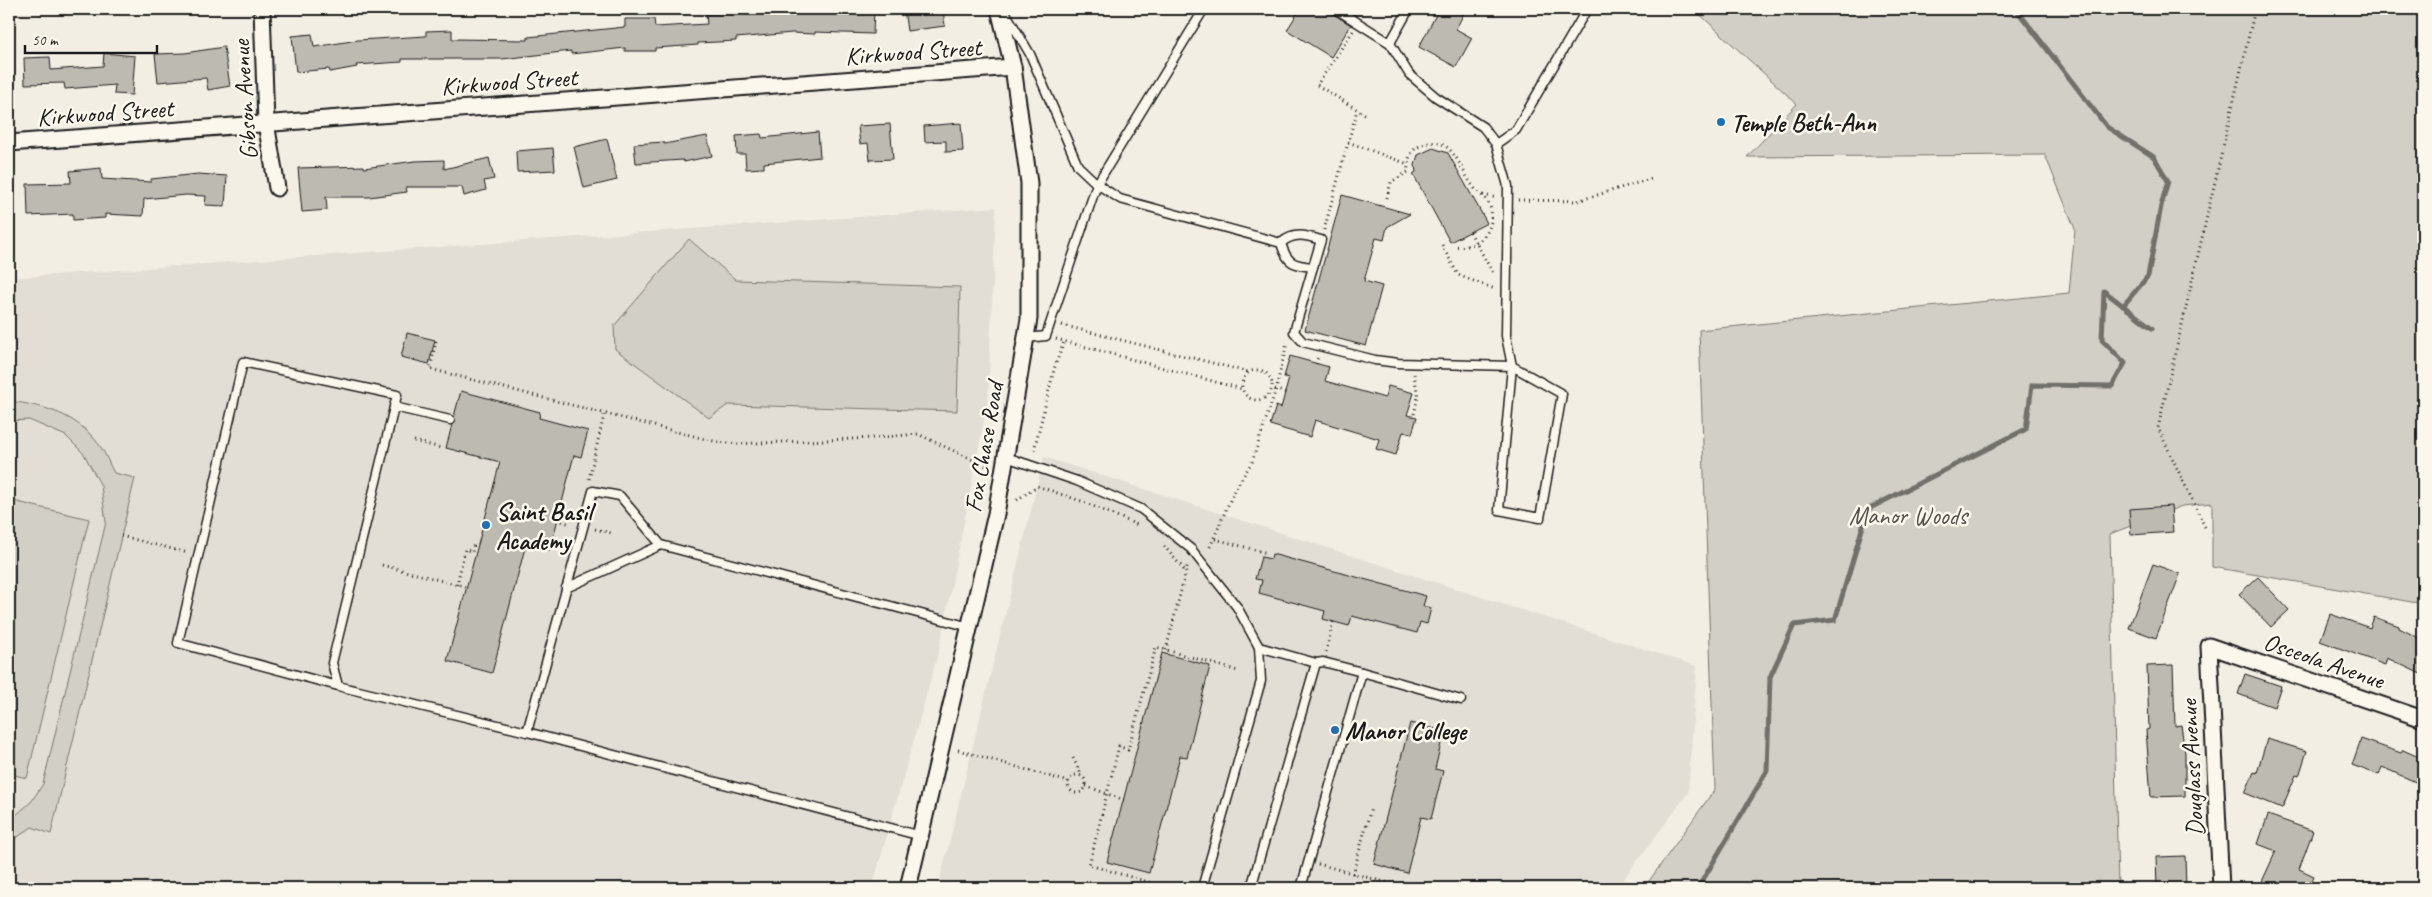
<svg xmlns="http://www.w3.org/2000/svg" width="2432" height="897" font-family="Caveat,sans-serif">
  <rect width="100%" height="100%" fill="#f2eee4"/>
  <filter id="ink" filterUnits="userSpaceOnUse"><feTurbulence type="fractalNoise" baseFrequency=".02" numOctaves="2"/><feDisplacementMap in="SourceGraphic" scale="10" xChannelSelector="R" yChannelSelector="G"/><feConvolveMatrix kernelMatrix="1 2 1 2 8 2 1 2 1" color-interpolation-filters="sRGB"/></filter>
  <g filter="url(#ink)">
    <g fill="#e2ded5">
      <polygon points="996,207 988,400 939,650 872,888 9,888 9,278"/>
      <polygon points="1044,457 1697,666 1688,793 1617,888 938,888"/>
    </g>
    <g fill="#d2cfc6" stroke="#777671">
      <polygon points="1694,9 2423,9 2423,604 2212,567 2212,503 2182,506 2110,534 2118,888 1644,888 1715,789 1699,330 2069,293 2075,229 2045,155 1747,157 1797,104"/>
      <polygon points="689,239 736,280 960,287 957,411 728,405 709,418 615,349 614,326"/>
      <path d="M9,401c36,5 68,13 91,45 6,8 9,18 14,27l21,5 -84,356 -19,-7 -23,16v-22l22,-19 12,-18 63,-262 -5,-36 -17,-32 -18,-18 -37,-16 -20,1z"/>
      <polygon points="9,500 89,519 27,778 9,774"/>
    </g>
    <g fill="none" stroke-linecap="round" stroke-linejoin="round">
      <g stroke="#716f6b" stroke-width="5">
        <polyline points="2016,9 2107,127 2154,157 2168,181 2161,206 2148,276 2123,306"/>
        <polyline points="1698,888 1767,771 1770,677 1794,625 1835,620 1868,509 2026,429 2032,385 2112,386 2125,363 2102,340 2104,291 2152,328"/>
      </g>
    </g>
    <g fill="#bdbab1" stroke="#1c1c1c">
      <polygon points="787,9 815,9 815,13 847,14 847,9 874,9 873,34 815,32 815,34 792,33 736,38 736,41 698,43 698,45 655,48 655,51 625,51 625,48 571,54 571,51 502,59 402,59 402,62 356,65 357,67 330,72 329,69 296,72 292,36 312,34 314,47 358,40 426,36 426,31 452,30 452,39 528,40 528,37 625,27 625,19 654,19 655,27 707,24 706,14 734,12 734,15"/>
      <polygon points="904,9 943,9 945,26 907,31"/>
      <polygon points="1300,9 1325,9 1351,25 1331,57 1287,30"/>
      <polygon points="1439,9 1466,9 1456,29 1472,38 1456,67 1419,47"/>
      <polygon points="224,47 230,86 208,90 206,78 158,82 155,54 185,53"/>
      <polygon points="104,53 135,56 132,95 114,94 115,85 65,89 64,83 25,84 24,58 50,57 51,70 103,66"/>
      <polygon points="961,123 963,151 946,152 946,141 925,142 924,126"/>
      <polygon points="890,124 893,159 870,160 868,143 860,144 858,126"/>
      <polygon points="818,132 820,157 764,163 764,168 746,169 745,154 737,154 736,136 761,134 762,138"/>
      <polygon points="707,136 712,156 684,162 683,160 636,163 634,144 664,142 664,144"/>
      <polygon points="607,139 617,180 584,188 574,147"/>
      <polygon points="553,148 555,170 517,172 516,151"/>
      <polygon points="1433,148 1448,153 1487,223 1450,242 1413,174 1416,172 1415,165 1418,155"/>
      <polygon points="489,158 494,179 484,181 486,190 464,196 462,187 406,187 407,192 369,197 326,197 327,210 302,212 298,168 364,166 364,168 415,161 444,160 444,169"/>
      <polygon points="101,168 102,179 151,182 151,179 198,174 227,176 225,206 205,205 206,196 186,195 144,199 143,216 105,214 105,218 73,220 73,214 28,216 27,184 71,183 70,171"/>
      <polygon points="1342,195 1410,214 1387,227 1384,240 1376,238 1364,281 1382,286 1366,346 1305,330"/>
      <polygon points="407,333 435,340 429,364 401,357"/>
      <polygon points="1290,356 1329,367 1325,381 1385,398 1388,386 1414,393 1407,415 1417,417 1412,434 1403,432 1396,455 1376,449 1379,439 1315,420 1310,437 1270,425 1276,406 1281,408 1289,378 1284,377"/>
      <polygon points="461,391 540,412 539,418 588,431 581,457 574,455 550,550 526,544 492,673 447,661 500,462 446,448 452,425 455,422 454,416"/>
      <polygon points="2171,506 2173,532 2131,535 2129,509"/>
      <polygon points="1272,554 1426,596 1423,606 1431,608 1427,624 1420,622 1417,633 1352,616 1349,626 1323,619 1325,611 1259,593 1262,580 1255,579 1261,557 1271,559"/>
      <polygon points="2153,564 2180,574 2156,638 2129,628"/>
      <polygon points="2258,577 2289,610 2271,627 2239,594"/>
      <polygon points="2330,614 2370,628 2374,617 2399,626 2399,628 2423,640 2423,675 2387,658 2385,665 2320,641"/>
      <polygon points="1162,653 1210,666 1187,757 1180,756 1149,873 1107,862"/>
      <polygon points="2173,665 2175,726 2181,725 2185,753 2185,796 2151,797 2146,730 2149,729 2147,666"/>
      <polygon points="2245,674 2281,686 2274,707 2238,694"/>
      <polygon points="1410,723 1444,731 1435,769 1443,771 1431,819 1421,817 1407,873 1374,864"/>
      <polygon points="2267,739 2307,751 2299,776 2296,775 2282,808 2245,793 2254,772 2257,773"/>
      <polygon points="2361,739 2401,753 2403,750 2423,759 2423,775 2420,784 2382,767 2379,775 2352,765"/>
      <polygon points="2268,815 2313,831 2299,869 2314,876 2309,888 2259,888 2276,851 2258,844"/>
      <polygon points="2185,856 2186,888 2157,888 2156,857"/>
    </g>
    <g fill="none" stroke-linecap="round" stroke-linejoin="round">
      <g stroke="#1c1c1c" stroke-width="11">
        <g id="lane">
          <polyline points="1336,9 1390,43 1409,9"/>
          <path d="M1004,10l26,44 48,112 19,18 23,15 161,44c6,21 13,22 32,24l-19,65 9,10 72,18 23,3 114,3 50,28 -22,124 -41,-8 13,-144 -6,-30 2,-150 -12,-42 -13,-17 -47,-30 -27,-23 -19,-31"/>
          <polyline points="1496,144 1516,130 1587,9"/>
          <path d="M1281,243c13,-11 24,-8 40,-3l-8,27"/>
          <polyline points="1026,338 1046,336 1097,184 1204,9"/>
          <polyline points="394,407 450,420"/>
          <polyline points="1006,457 1077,481 1141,509 1191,549 1237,607 1259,647 1261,681 1202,888"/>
          <polyline points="566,588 661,545"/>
          <polyline points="1259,647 1316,663 1323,662 1362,672 1301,888"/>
          <polyline points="1362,672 1461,700"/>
          <polyline points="338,686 178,643 243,362 397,395 332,663 338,686 527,732"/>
          <polyline points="921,836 527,732 593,491 620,496 661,545 970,627"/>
          <polyline points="1251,888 1316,663"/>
        </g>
      </g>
      <g stroke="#1c1c1c" stroke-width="19">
        <g id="street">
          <polyline points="262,9 266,123 277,188"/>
          <polyline points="9,143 1013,67"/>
          <polyline points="908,888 996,514 1029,319 1029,183 1013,67 999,9"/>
          <polyline points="2221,888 2209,646 2423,719"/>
        </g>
      </g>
      <g stroke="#1c1c1c" stroke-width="3" stroke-dasharray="1 4" stroke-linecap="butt">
        <polyline points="1353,31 1317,85 1368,116"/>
        <polyline points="1348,142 1408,164"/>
        <polyline points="1483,195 1497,198"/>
        <path d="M1387,198l4,-16 17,-10c-1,-11 2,-22 12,-26 32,-15 38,21 53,40 5,8 14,11 17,20 7,24 -12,44 -35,40"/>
        <polyline points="1518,200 1577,201 1654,178"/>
        <polyline points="1324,230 1357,110"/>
        <polyline points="1470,232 1494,275"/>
        <polyline points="1442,245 1458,275 1495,289"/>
        <polyline points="1062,325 1248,372"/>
        <polyline points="1056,339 1242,389"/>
        <polyline points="436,341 430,369 717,442 737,444 874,438 918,434 988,467"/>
        <polyline points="1316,364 1318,357"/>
        <circle cx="1257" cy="385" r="15"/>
        <polyline points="1275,389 1285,393"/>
        <polyline points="1414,414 1418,397 1414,374"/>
        <polyline points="414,441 441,448"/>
        <polyline points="1034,450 1055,366 1064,342"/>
        <polyline points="589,479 604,415"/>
        <polyline points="1017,500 1037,486 1081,501 1140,526"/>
        <polyline points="557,520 571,524"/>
        <polyline points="2205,527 2158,428 2255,9"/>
        <polyline points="595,529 611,533"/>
        <polyline points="121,536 188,553"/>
        <polyline points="1215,539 1267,553"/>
        <polyline points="1164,546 1186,572"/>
        <polyline points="1210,547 1234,491 1252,462 1276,389 1287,343"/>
        <polyline points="382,565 466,587"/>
        <polyline points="457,585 465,549 472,552 474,544"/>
        <polyline points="1166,650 1188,563"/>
        <polyline points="1326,652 1333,622"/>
        <polyline points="958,750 1069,782"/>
        <polyline points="1073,758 1082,776"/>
        <circle cx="1077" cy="784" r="9"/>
        <polyline points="1086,786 1124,800"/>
        <polyline points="1318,864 1396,885"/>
        <polyline points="1353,874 1371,808"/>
        <polyline points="1169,888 1089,865 1119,746 1128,750 1156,647 1238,671"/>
      </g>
      <use href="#lane" stroke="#fbf7ec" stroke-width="8"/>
      <use href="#street" stroke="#fbf7ec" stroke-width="15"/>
    </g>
  </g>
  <g fill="#1f6fb2" stroke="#fbf7ec" stroke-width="2">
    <circle cx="1721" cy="122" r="5"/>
    <circle cx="486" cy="525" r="5"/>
    <circle cx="1335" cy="730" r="5"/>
  </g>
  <g text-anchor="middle" stroke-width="5" stroke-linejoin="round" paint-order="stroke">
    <g font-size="25" fill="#1c1c1c" stroke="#fbf7ec">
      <text transform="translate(913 51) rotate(-4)" y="9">Kirkwood Street</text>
      <text transform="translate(509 81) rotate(-4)" y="9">Kirkwood Street</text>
      <text transform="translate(244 100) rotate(-94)" y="9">Gibson Avenue</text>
      <text transform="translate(105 112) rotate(-4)" y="9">Kirkwood Street</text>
      <text transform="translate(983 447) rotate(-80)" y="9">Fox Chase Road</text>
      <text transform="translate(2324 660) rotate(19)" y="9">Osceola Avenue</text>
      <text transform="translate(2191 768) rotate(-93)" y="9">Douglass Avenue</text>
    </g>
    <g font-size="25" font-weight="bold" fill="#1c1c1c" stroke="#fbf7ec" text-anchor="start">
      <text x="1731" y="131">Temple Beth-Ann</text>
      <text x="496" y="520">Saint Basil<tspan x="496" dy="29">Academy</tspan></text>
      <text x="1345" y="739">Manor College</text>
    </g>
    <g font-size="25" fill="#53524f" stroke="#fbf7ec">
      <text x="1908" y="524">Manor Woods</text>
    </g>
  </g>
  <rect width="2432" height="897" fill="none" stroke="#fbf7ec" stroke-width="30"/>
  <rect x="15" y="15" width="2402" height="867" fill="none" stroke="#1c1c1c" stroke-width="2" filter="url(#ink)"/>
  <path d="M25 45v8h132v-8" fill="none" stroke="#1c1c1c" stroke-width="2.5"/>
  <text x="32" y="45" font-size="15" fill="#1c1c1c" stroke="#fbf7ec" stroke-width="4" paint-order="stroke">50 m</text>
</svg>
